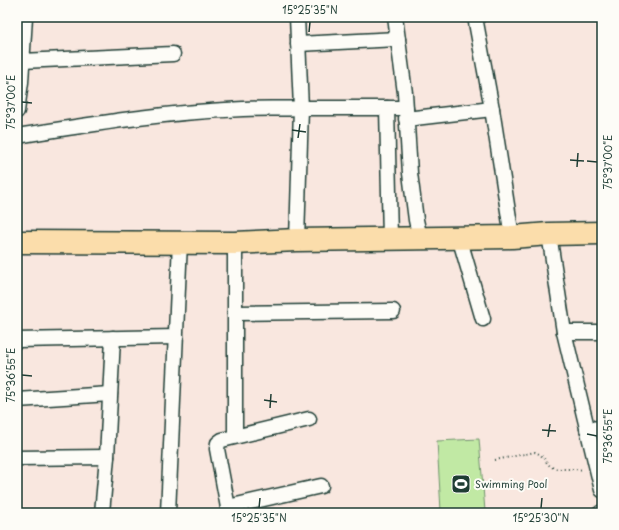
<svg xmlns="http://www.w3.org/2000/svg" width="619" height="530" font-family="'Playpen Sans',sans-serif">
  <rect width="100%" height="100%" fill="#f9e7df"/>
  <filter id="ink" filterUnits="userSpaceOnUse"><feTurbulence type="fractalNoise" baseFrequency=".025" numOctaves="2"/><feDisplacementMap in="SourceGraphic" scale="8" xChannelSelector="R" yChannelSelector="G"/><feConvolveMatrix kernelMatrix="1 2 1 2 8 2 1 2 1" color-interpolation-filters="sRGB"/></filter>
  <g filter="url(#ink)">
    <polygon fill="#c1e9a4" stroke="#70936c" points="479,439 485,511 441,511 437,441"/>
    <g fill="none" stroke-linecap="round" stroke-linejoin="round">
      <g stroke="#1f3d34" stroke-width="17">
        <g id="street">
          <polyline points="395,17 405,93 410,173 416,220 420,238"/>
          <polyline points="475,17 492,109 512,237"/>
          <polyline points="298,44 398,39"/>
          <polyline points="22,61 173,54"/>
          <polyline points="387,108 390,238"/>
          <polyline points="17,111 21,82 25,17"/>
          <polyline points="406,119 492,109"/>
          <path d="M17,136c75,-12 150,-24 226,-27 19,-1 39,0 58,-1l-4,-91"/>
          <polyline points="549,234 564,332 602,490"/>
          <polyline points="459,237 483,319"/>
          <polyline points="297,240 301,108 406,108"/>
          <polyline points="235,243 235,436"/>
          <polyline points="235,313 393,311"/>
          <polyline points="564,332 602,332"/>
          <polyline points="17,340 176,337"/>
          <polyline points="17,400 110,394"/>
          <polyline points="587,429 602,428"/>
          <polyline points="17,458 107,457"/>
          <polyline points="228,507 321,486"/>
          <polyline points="102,513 107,457 113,338"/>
          <polyline points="168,513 180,242"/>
          <polyline points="229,513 217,449 218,443 222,440 309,419"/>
          <polyline points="600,513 602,512"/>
        </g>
      </g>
      <g stroke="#1f3d34" stroke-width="25">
        <polyline id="primary" points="17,242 235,243 297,240 512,237 549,234 602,233"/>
      </g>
      <path stroke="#1f3d34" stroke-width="2" stroke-dasharray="1 3" stroke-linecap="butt" d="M495,460l40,-8c11,4 10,13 19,16 7,2 20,0 29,2"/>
      <use href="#street" stroke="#fdfcf7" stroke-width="14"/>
      <use href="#primary" stroke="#fbddab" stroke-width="22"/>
    </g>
  </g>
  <path fill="none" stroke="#1f3d34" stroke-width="1.5" d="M309,32l1,-10M22,102l10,1M292,130l14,2M298,138l2,-14M570,160l14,1M587,161l10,1M577,167l1,-14M22,375l10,1M264,400l13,2M270,408l1,-14M542,430l14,1M587,434l10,2M548,437l2,-13M259,508l1,-10M541,508l1,-10"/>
  <defs>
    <g id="stadium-square" transform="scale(1)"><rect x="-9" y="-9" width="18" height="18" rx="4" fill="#1f3d34" stroke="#fdfcf7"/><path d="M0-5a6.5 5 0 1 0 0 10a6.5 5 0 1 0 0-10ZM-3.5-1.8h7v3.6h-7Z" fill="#fff"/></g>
  </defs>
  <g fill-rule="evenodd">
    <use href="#stadium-square" x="461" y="484"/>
  </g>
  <g text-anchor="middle" stroke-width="4" stroke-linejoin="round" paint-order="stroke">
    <g font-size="10" fill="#1f3d34" stroke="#fdfcf7" text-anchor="start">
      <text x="475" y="488">Swimming Pool</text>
    </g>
  </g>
  <rect width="619" height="530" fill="none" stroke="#fdfcf7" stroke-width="44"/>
  <rect x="22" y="22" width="575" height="486" fill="none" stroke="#1f3d34" stroke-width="1.5"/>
  <g font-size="10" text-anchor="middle" fill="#1f3d34">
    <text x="310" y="14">15°25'35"N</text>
    <text transform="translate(11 102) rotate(-90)" y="4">75°37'00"E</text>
    <text transform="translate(608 162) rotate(-90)" y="4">75°37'00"E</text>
    <text transform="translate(11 375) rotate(-90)" y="4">75°36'55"E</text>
    <text transform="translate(608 436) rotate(-90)" y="4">75°36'55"E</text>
    <text x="259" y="522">15°25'35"N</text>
    <text x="541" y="522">15°25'30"N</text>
  </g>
</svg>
